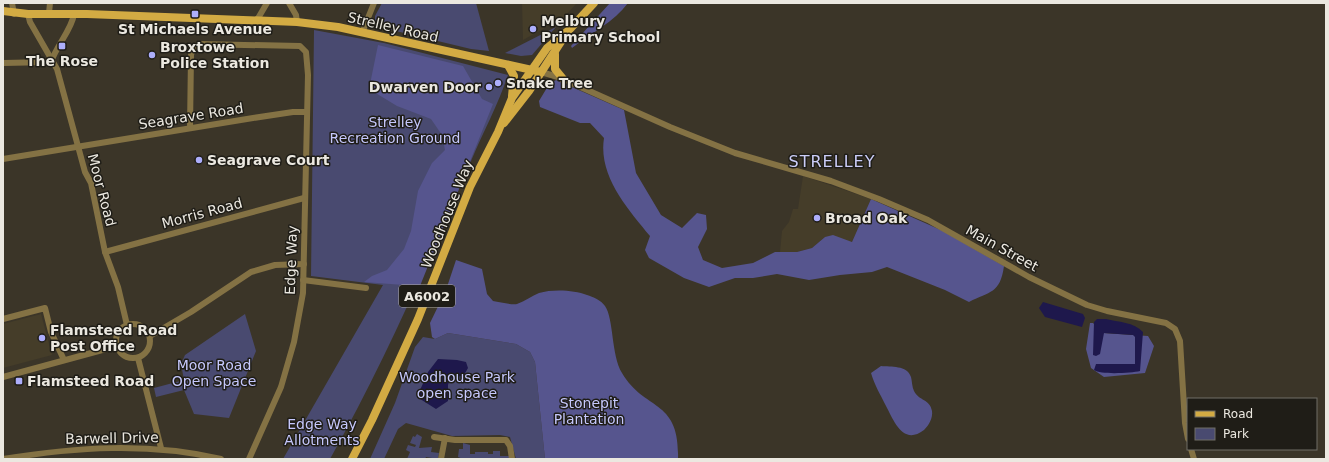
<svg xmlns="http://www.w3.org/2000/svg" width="1329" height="462" font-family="'DejaVu Sans',sans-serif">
  <rect width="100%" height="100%" fill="#3b3528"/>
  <g fill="#453d29">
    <polygon points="522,3 577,3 563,18 523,40"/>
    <polygon points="803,176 871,199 852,242 825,237 812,248 797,252 780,252 782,231 789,222 793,209 798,209"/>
    <polygon points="41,314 52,355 3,368 3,324"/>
  </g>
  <g fill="#494a70">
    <polygon points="382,3 476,3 489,51 471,49 375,26 375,16"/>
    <polygon points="556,27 532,55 521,56 505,53"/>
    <path d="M314,30l70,13 124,32c-10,30 -25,57 -37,86 -43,101 -87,202 -141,298h-47l100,-174 -72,-9z"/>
    <polygon points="245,314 256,351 229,418 194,414 184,390 156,397 154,388 184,380 181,364 185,355"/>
    <polygon points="448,333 516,344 530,352 535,362 545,459 516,459 510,437 500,435 452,436 406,423 398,429 384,459 370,459 395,403 415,347 423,337 435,339"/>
    <polygon points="417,434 422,437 419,448 432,447 431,452 439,453 438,459 426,457 425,459 407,459 410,452 406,450 408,445 415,447 416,445 410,443 413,436 415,437"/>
    <polygon points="463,443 470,445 470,454 475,454 475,452 488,452 488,454 493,454 493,451 500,451 500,456 510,456 510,459 463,459 458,457 459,449 463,449"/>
  </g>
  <g fill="#56558e">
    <path d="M610,3h18c-14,19 -37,30 -56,45l-1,-2z"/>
    <polygon points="378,45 463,66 482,99 493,104 420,286 417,286 364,282 372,276 387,270 404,249 411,231 418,191 432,163 445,150 442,135 431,119 397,106 369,89"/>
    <path d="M556,80l68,30 12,63 25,42 21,13 15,-15 9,2 1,14 -9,18 5,13 19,8 31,-5 22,-11h22l15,-4 13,-11 8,-2 19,7 19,-43 72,32 61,35c-4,28 -14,25 -35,36l-24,-12 -58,-23 -15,5 -32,3 -31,5 -32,-6 -24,4h-18l-26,9 -25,-9 -35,-20 -4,-8 5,-14c-22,-27 -52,-60 -46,-98l-14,-15h-10l-40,-16 -1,-6 9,-15z"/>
    <path d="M456,260l26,9 5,25 6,7c7,1 18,4 24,3 8,-3 15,-8 22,-11 14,-4 35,-3 48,2 6,2 14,5 18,11 9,13 6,49 17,67 23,39 58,25 56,86h-133l-10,-97 -5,-10 -14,-8 -68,-11 -13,6 -3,-2 -2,-14 16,-33z"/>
    <polygon points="1090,323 1093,323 1103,333 1148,336 1154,346 1145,373 1104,377 1091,368 1086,349"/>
    <path d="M881,366c10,1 26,-1 30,11 1,4 1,10 3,14 5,10 16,8 18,20 1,7 -3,14 -8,19 -21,16 -30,-9 -38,-24 -6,-12 -11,-20 -15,-33z"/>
  </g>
  <g fill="#1e184c">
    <polygon points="1043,302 1083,314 1085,318 1082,327 1045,317 1039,308"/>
    <path d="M1106,319c12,3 28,3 37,13l-3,39c-9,2 -39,4 -46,-1l2,-6h39v-27l-2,-2 -29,-2 -4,21 -4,2 -3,-1 1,-33 3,-3z"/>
    <polygon points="438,359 457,360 466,362 468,368 464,375 450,379 448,385 448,401 436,409 417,397 428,372"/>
  </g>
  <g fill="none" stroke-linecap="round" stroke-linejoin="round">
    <g stroke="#847244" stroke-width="6">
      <polyline points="12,3 14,14"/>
      <polyline points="289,3 296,15 297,22"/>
      <polyline points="49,13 50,3"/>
      <polyline points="28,14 30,22 57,69 85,172 91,183 105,252 118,287 127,325"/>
      <polyline points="257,20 267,3"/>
      <polyline points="362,33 374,3"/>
      <path d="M51,62c6,-17 21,-33 23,-48"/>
      <polyline points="3,63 51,62"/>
      <polyline points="541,72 558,77 670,127 735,153 831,181 879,199 928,220 1029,277 1087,305 1107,311 1166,323 1175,329 1180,341 1185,423 1188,439"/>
      <polyline points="190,128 191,55 193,48 199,44 300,46 306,52 308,75 303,293 294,342 281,387 249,459"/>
      <polyline points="3,159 253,118 293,112 307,112"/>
      <polyline points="105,252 304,198"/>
      <polyline points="303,280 366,288"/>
      <polyline points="3,319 45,308 51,332 64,360"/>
      <circle cx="133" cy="341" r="17"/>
      <polyline points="150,336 191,312 251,272 275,265 304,264"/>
      <polyline points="138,358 161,448"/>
      <polyline points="3,377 117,346"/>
      <polyline points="434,437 455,440 506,440 510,446 512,459"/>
      <polyline points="1191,449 1194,459"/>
      <path d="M3,459c73,-12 145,-17 218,0"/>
      <polyline points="441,459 445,438"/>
    </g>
    <g stroke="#d3ab43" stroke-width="8">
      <polyline points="3,11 28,14 87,14 297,22 338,27 541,72"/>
      <polyline points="555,54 555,69 564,80"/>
      <polyline points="508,65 514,76 512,96"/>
      <polyline points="504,123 529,91 566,34"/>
      <polyline points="352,459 372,420 418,319 470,187 498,132 512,98 547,48 570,29 594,3"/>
    </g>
  </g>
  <g fill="#adaefb" stroke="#1f1d17" stroke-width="1.5">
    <rect x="191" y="10" width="8" height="8" rx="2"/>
    <circle cx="533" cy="29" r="4"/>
    <rect x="58" y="42" width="8" height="8" rx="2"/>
    <circle cx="152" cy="55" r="4"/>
    <circle cx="498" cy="83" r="4"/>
    <circle cx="489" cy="87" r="4"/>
    <circle cx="199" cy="160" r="4"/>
    <circle cx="817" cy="218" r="4"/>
    <circle cx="42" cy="338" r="4"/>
    <rect x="15" y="377" width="8" height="8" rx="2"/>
  </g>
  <g text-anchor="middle" stroke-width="3" stroke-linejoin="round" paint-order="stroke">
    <rect fill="#1f1d17" stroke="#aeaba4" stroke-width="1" x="399" y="285" width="56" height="22" rx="3"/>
    <g font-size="13" font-weight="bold" fill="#ebe8e0">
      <text x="427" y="301">A6002</text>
    </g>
    <g font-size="14" font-weight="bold" fill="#ebe8e0" stroke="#1f1d17" text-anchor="start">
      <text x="541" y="26">Melbury<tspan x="541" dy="16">Primary School</tspan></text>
      <text x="195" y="34" text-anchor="middle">St Michaels Avenue</text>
      <text x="160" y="52">Broxtowe<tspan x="160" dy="16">Police Station</tspan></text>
      <text x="62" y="66" text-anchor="middle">The Rose</text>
      <text x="506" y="88">Snake Tree</text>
      <text x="481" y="92" text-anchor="end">Dwarven Door</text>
      <text x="207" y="165">Seagrave Court</text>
      <text x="825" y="223">Broad Oak</text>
      <text x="50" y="335">Flamsteed Road<tspan x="50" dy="16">Post Office</tspan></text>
      <text x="27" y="386">Flamsteed Road</text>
    </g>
    <g font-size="14" fill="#ebe8e0" stroke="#1f1d17">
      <text transform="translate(393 27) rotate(13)" y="5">Strelley Road</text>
      <text transform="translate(191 116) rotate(-9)" y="5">Seagrave Road</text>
      <text transform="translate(102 190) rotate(75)" y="5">Moor Road</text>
      <text transform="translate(202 213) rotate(-15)" y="5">Morris Road</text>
      <text transform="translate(447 214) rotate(-68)" y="5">Woodhouse Way</text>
      <text transform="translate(1002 248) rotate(29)" y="5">Main Street</text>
      <text transform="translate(291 260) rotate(-88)" y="5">Edge Way</text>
      <text transform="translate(112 438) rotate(-1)" y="5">Barwell Drive</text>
    </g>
    <g font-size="14" fill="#c6c8fd" stroke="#1f1d17">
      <text x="395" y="127">Strelley<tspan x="395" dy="16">Recreation Ground</tspan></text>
      <text x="214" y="370">Moor Road<tspan x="214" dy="16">Open Space</tspan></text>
      <text x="457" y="382">Woodhouse Park<tspan x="457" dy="16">open space</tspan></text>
      <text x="589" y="408">Stonepit<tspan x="589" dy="16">Plantation</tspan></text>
      <text x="322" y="429">Edge Way<tspan x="322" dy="16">Allotments</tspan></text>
    </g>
    <g font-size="16" letter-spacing="1" fill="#cbcdf8" stroke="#1f1d17">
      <text x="832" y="167">STRELLEY</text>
    </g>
  </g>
  <rect width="1329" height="462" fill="none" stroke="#ebe8e0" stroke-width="8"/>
  <rect x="1187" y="398" width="130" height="52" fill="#1f1d17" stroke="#716e67"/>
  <rect x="1195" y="411" width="20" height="6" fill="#d3ab43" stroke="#716e67"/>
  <text x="1223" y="418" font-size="12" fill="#ebe8e0">Road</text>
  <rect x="1195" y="428" width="20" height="12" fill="#494a70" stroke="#716e67"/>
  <text x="1223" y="438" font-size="12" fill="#ebe8e0">Park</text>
</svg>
